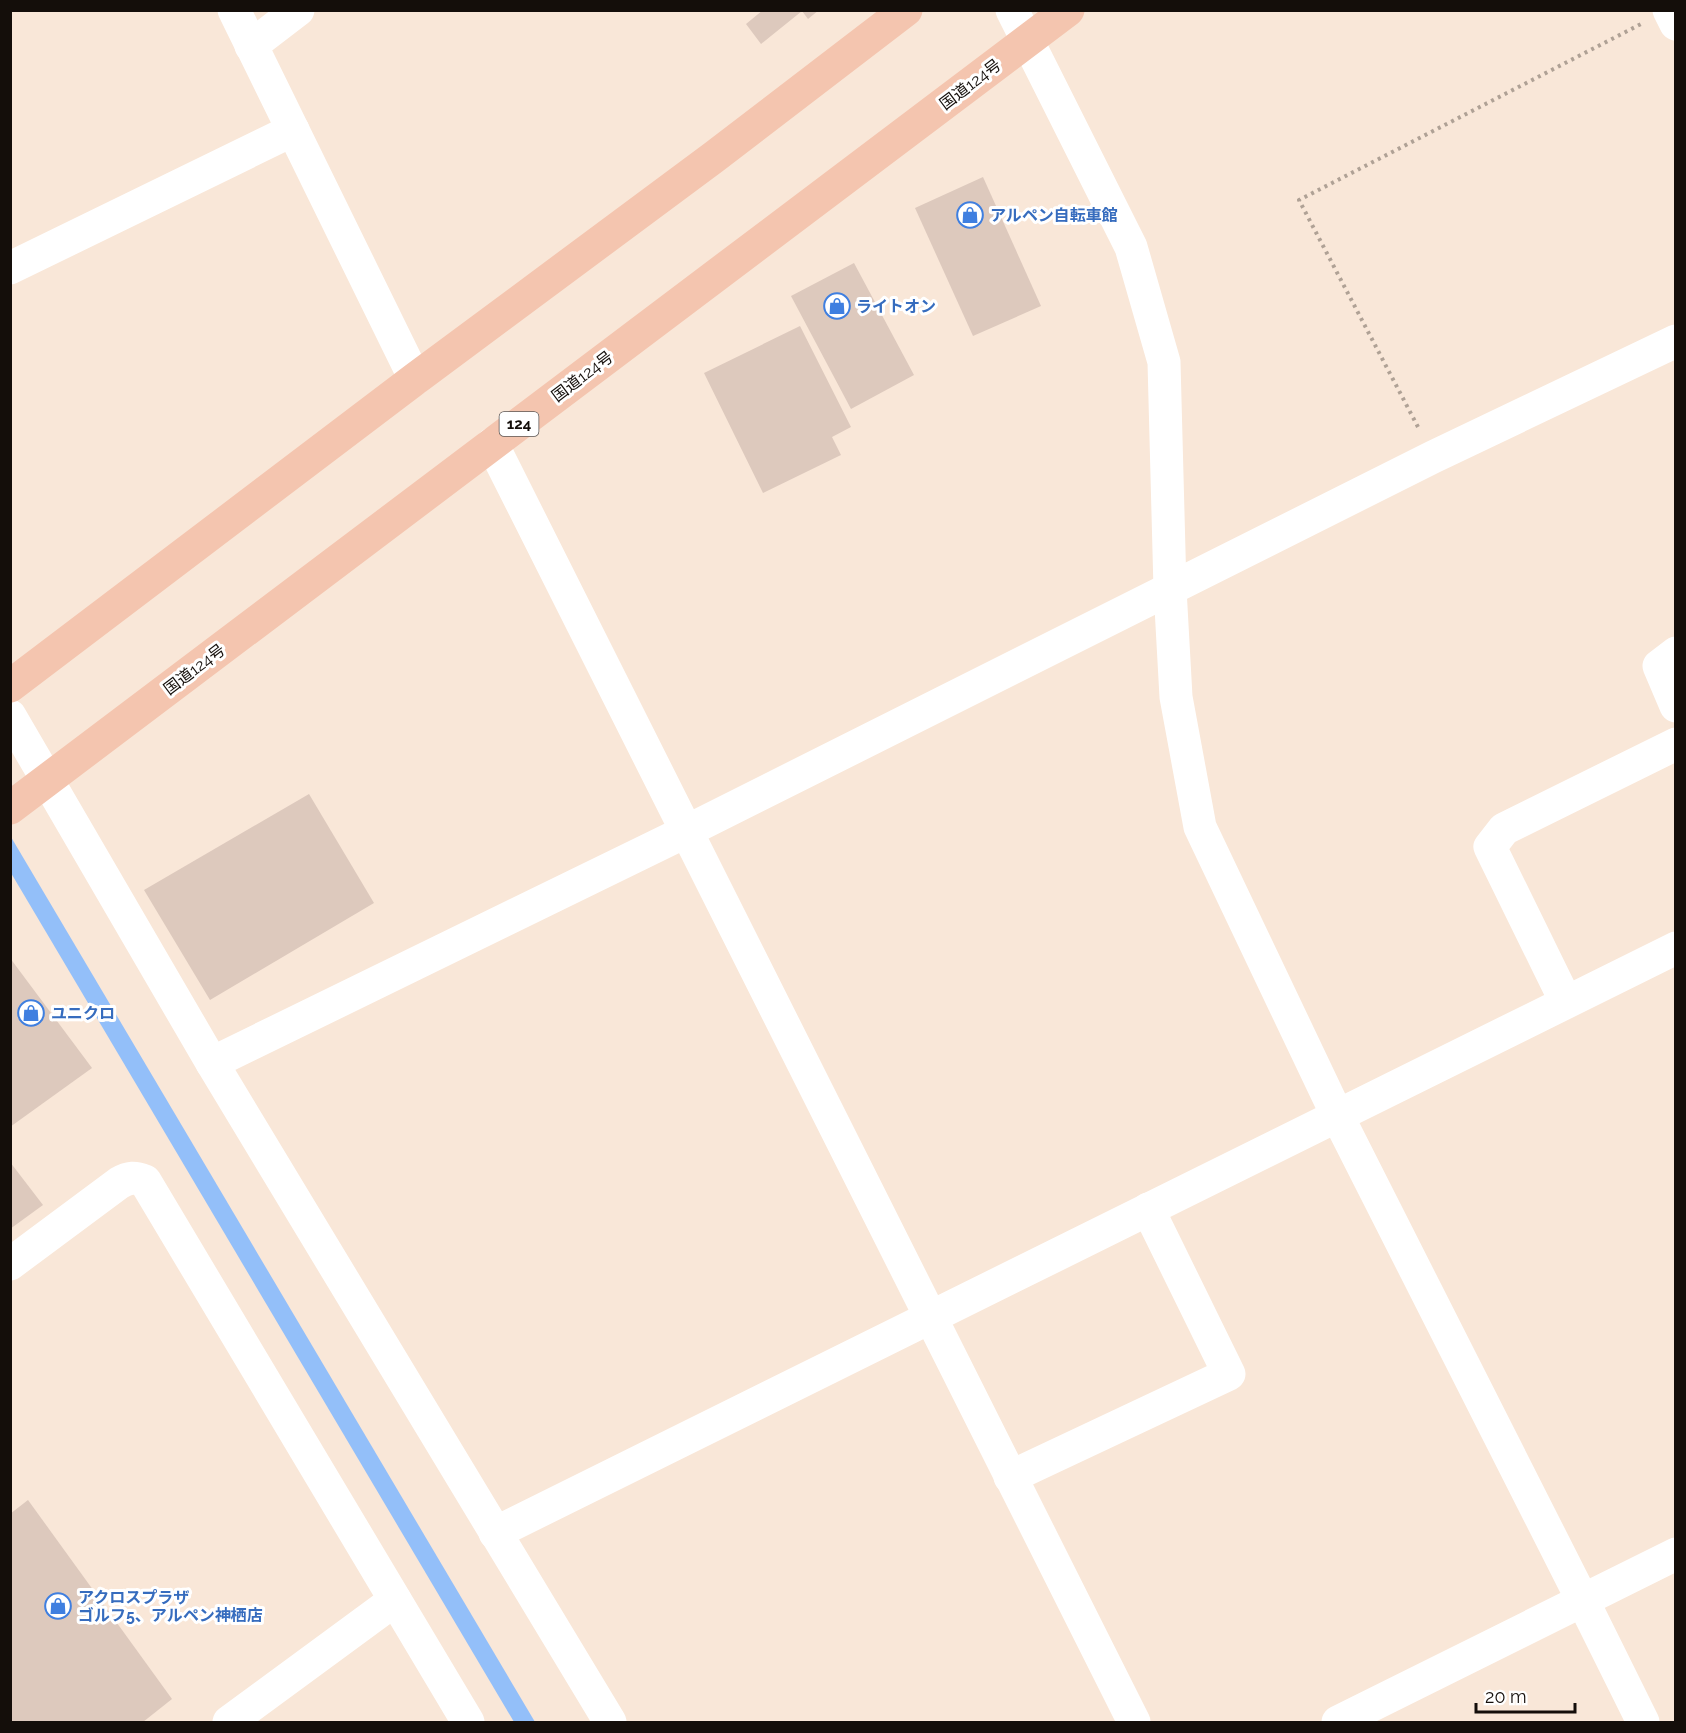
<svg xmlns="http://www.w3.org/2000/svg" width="1686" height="1733" font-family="Raleway,'Noto Sans JP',sans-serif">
  <rect width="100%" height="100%" fill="#f9e7d8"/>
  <polygon fill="#93bff9" points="11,837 535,1722 514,1722 11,873"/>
  <g fill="#ddc9bd">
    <polygon points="763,10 819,10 808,19 802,11 761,44 746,24"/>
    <polygon points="983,177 1041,306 973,336 915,208"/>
    <polygon points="854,263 914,375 851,409 791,296"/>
    <polygon points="800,326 851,427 832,437 841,455 763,493 704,373"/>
    <polygon points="309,794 374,903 210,1000 144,890"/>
    <polygon points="10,958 92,1068 10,1127"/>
    <polygon points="10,1162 43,1205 10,1229"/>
    <polygon points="28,1500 172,1699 143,1722 10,1722 10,1514"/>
  </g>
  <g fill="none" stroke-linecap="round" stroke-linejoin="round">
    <polyline stroke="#afa195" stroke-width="4" stroke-dasharray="3 4.5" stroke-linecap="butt" points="1418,427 1299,200 1641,24"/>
    <g stroke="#fff" stroke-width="33">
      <polyline points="234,10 415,379"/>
      <polyline points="1012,10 1131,247 1164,362 1170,589 1176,697 1200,827 1338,1117 1583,1601 1643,1722"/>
      <polyline points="1669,10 1676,24"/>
      <polyline points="251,46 298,10"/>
      <polyline points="10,268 293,130"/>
      <polyline points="492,444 1134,1722"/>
      <polyline points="1676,653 1659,666 1676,706"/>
      <polyline points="10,716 212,1063 610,1722"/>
      <polyline points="1566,1002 1490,847 1504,829 1676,744"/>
      <polyline points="212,1063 687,831 1433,457 1676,341"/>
      <path d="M10,1264l109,-81c10,-6 16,-6 26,-2l323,541"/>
      <polyline points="1010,1477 1229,1374 1148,1209"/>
      <path d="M495,1533c393,-195 787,-389 1181,-585"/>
      <polyline points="229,1722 395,1600"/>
      <polyline points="1338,1722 1676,1554"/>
    </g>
    <g stroke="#f4c5af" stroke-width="33">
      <polyline points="10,686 415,379 714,157 906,10"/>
      <polyline points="10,808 1068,10"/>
    </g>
  </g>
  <defs>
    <g id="shop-ring" transform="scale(1.35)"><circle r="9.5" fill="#fff" stroke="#3f7fe0" stroke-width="1.5"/><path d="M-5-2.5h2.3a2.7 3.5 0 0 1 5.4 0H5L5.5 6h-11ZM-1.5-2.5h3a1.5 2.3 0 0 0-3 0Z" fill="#3f7fe0"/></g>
  </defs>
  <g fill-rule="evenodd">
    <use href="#shop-ring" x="970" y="215"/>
    <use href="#shop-ring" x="837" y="306"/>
    <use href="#shop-ring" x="31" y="1013"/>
    <use href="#shop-ring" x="58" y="1606"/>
  </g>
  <g text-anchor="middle" stroke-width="6" stroke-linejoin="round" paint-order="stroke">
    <rect fill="#fff" stroke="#5a5654" stroke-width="1.5" x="499.5" y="412" width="39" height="24" rx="4.5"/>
    <g font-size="15" font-weight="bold" fill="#140e0a">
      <text x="519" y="429">124</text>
    </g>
    <g font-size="16" fill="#140e0a" stroke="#fff">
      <text transform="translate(970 84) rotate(-37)" y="6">国道124号</text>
      <text transform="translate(582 376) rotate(-37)" y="6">国道124号</text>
      <text transform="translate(194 669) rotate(-37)" y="6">国道124号</text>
    </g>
    <g font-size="16" font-weight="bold" fill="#366cbe" stroke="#fff" text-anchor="start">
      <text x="990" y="221">アルペン自転車館</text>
      <text x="856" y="312">ライトオン</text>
      <text x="51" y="1019">ユニクロ</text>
      <text x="78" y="1603">アクロスプラザ<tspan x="78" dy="18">ゴルフ5、アルペン神栖店</tspan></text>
    </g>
  </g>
  <rect width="1686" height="1733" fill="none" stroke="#140e0a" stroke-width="24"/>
  <path d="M1476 1703v9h99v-9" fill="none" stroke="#140e0a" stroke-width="3"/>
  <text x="1485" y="1703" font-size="18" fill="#140e0a" stroke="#ffffff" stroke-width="4.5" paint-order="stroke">20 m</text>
</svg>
